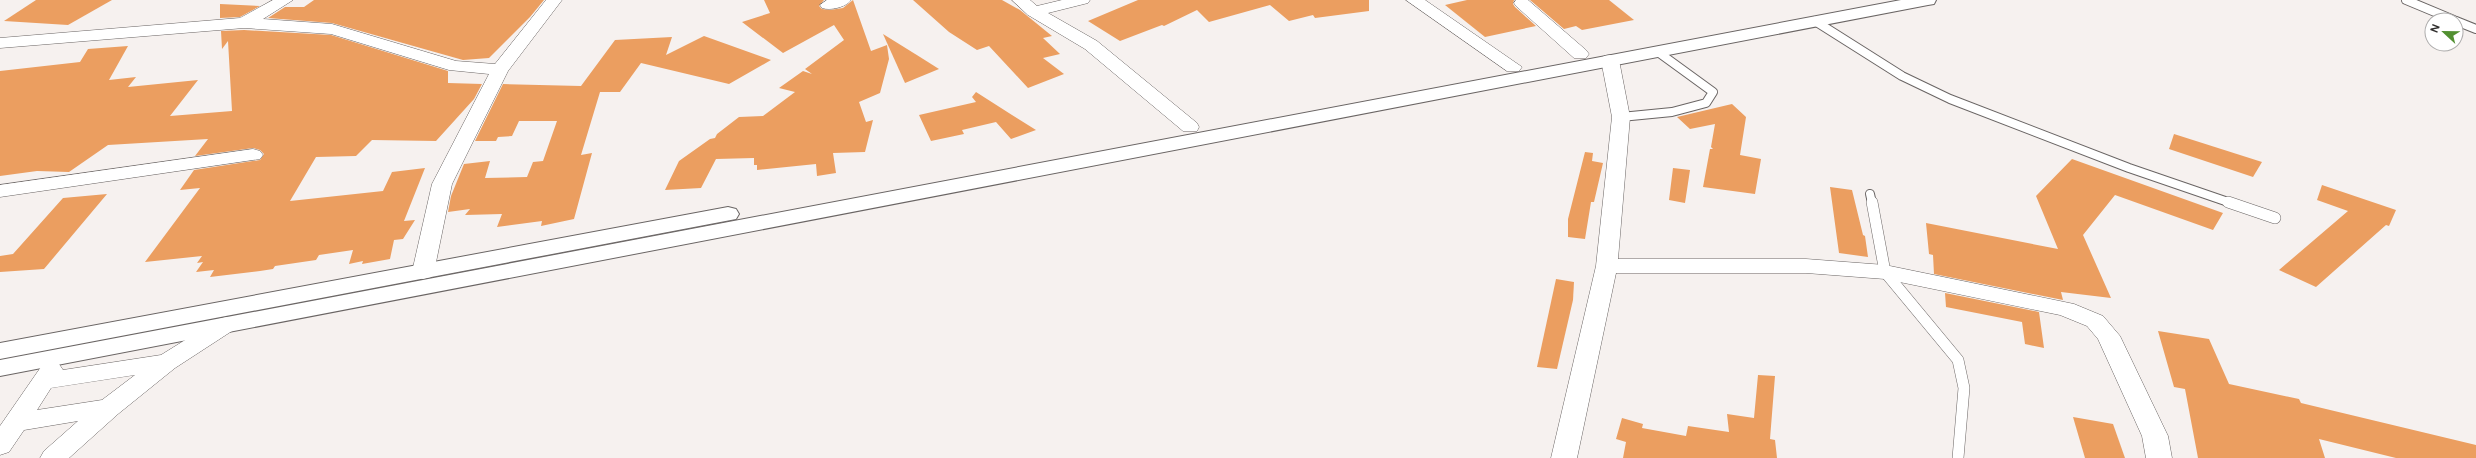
<svg xmlns="http://www.w3.org/2000/svg" width="2476" height="458" font-family="'DM Sans',sans-serif">
  <rect width="100%" height="100%" fill="#f6f1ef"/>
  <g fill="#eb9e60">
    <polygon points="36,0 112,0 68,25 4,21"/>
    <polygon points="314,0 544,0 530,17 489,58 463,60 332,23 268,18 285,7 304,7"/>
    <polygon points="764,0 824,0 819,6 822,9 830,10 843,8 853,0 871,51 887,45 889,59 880,93 859,102 866,122 873,120 865,152 833,153 836,173 817,176 816,164 757,170 757,165 754,165 754,158 716,159 701,188 665,190 679,161 710,139 715,138 717,134 739,117 763,116 795,92 779,88 803,71 812,74 805,69 844,40 834,25 783,53 742,22 770,13"/>
    <polygon points="913,0 1002,0 1020,10 1052,36 1043,38 1060,54 1043,58 1064,74 1028,88 989,46 977,50 949,32"/>
    <polygon points="1138,0 1369,0 1369,11 1315,18 1313,15 1289,21 1270,5 1209,22 1197,10 1164,26 1162,25 1120,41 1088,21"/>
    <polygon points="1467,0 1514,0 1513,4 1515,7 1536,26 1485,37 1445,5"/>
    <polygon points="1530,0 1609,0 1634,20 1582,30 1576,26 1564,29"/>
    <polygon points="220,4 260,6 240,17 220,18"/>
    <polygon points="244,30 331,35 448,71 448,83 482,84 474,99 436,141 372,140 356,156 316,157 290,201 383,191 392,172 425,168 404,221 415,220 403,239 394,240 390,259 362,264 363,261 349,264 353,250 319,255 316,260 275,266 273,269 260,271 210,277 214,270 196,272 203,262 197,263 202,256 145,262 200,188 180,190 194,170 260,160 264,154 260,150 253,148 195,156 208,139 108,145 69,172 37,171 0,176 0,71 80,62 88,49 128,46 109,80 136,77 128,87 198,80 170,116 232,111 228,41 222,49 221,31"/>
    <polygon points="883,34 920,57 939,69 905,83"/>
    <polygon points="704,36 771,60 729,84 641,63 620,92 600,92 581,155 592,153 574,219 541,226 542,221 497,227 502,214 465,215 470,209 448,212 451,196 464,164 490,161 485,178 527,177 533,162 543,161 557,121 519,121 512,136 498,137 496,141 475,141 503,84 581,86 615,40 672,37 666,55"/>
    <polygon points="976,92 1012,115 1036,130 1011,139 996,122 962,130 964,134 931,141 919,115 976,102 972,97"/>
    <polygon points="1732,104 1746,117 1740,155 1761,159 1755,194 1703,187 1710,149 1713,149 1711,147 1715,124 1690,129 1677,117"/>
    <polygon points="2174,134 2262,162 2253,177 2169,149"/>
    <polygon points="1585,152 1593,153 1592,161 1603,163 1594,202 1591,202 1585,239 1568,237 1568,219"/>
    <polygon points="2072,159 2223,213 2213,230 2115,195 2083,235 2111,298 2061,292 2063,300 1934,274 1933,255 1929,254 1926,223 2058,249 2036,196"/>
    <polygon points="1673,168 1690,170 1685,203 1669,200"/>
    <polygon points="2322,185 2396,210 2389,226 2386,225 2316,287 2279,270 2348,211 2317,200"/>
    <polygon points="1830,187 1852,190 1863,235 1865,236 1868,257 1839,253"/>
    <polygon points="107,194 44,269 0,272 0,256 13,254 63,198"/>
    <polygon points="1556,279 1574,282 1573,300 1557,369 1537,367"/>
    <polygon points="1945,293 2039,312 2044,348 2025,344 2022,322 1946,307"/>
    <polygon points="2158,331 2209,339 2229,384 2299,399 2301,403 2476,445 2476,458 2396,458 2319,439 2325,458 2198,458 2185,389 2174,387"/>
    <polygon points="1758,375 1775,376 1770,439 1775,440 1777,458 1623,458 1626,442 1616,439 1622,418 1643,424 1642,428 1686,436 1688,426 1729,432 1727,414 1754,418"/>
    <polygon points="2073,417 2113,424 2125,458 2085,458"/>
  </g>
  <g fill="none" stroke-linecap="round" stroke-linejoin="round">
    <g stroke="#6a6564" stroke-width="10">
      <g id="service-far1">
        <polyline points="2406,0 2454,20"/>
        <polyline points="1815,21 1902,76 1950,99 2129,168 2231,203"/>
        <polyline points="2456,21 2476,29"/>
        <polyline points="1621,117 1672,112 1706,103 1713,92 1658,52"/>
        <polyline points="1870,194 1872,203"/>
      </g>
    </g>
    <g stroke="#6a6564" stroke-width="12">
      <g id="service">
        <polyline points="1872,202 1885,272 1958,360 1964,388 1958,458"/>
        <polyline points="2228,202 2275,218"/>
      </g>
    </g>
    <g stroke="#6a6564" stroke-width="1">
      <g id="minor">
        <polygon points="273,0 293,0 263,19 332,24 456,61 495,64 546,0 562,0 508,71 452,184 434,272 431,277 423,279 415,277 412,272 432,184 489,74 449,70 331,34 244,28 0,48 0,38 240,18"/>
        <path d="M827,0h24c-5,7 -20,11 -29,8l-2,-3z"/>
        <polygon points="1012,0 1030,0 1037,6 1062,0 1090,0 1088,3 1048,13 1097,41 1197,123 1199,127 1197,131 1183,131 1085,49 1028,15"/>
        <polygon points="1406,0 1425,0 1522,67 1519,71 1507,71"/>
        <polygon points="1516,0 1528,0 1586,50 1589,54 1586,58 1574,58 1516,6 1514,3"/>
        <polygon points="1610,55 1616,56 1619,60 1630,117 1618,259 1806,259 1885,265 2074,304 2103,316 2120,336 2168,436 2172,458 2146,458 2142,436 2098,339 2087,326 2060,315 1885,279 1806,273 1616,273 1577,458 1551,458 1596,266 1612,117 1601,60 1604,56"/>
        <polygon points="253,149 260,151 263,155 260,159 0,197 0,185"/>
        <path d="M227,317l8,2 4,5 -4,5 -60,39 -57,46 -49,44h-29l4,-7 34,-30 -54,9 -15,22 -9,3v-29l43,-62 8,-2 8,2 4,6 98,-15 58,-36zM135,375l-33,25 -65,10 14,-22z"/>
      </g>
    </g>
    <g stroke="#6a6564" stroke-width="2">
      <g id="tertiary">
        <polygon points="1901,0 1936,0 1934,4 1928,5 0,376 0,360"/>
        <polygon points="728,207 736,209 739,214 736,219 0,359 0,343"/>
      </g>
    </g>
    <use href="#service-far1" stroke="#fff" stroke-width="8"/>
    <use href="#service" stroke="#fff" stroke-width="11"/>
    <use href="#minor" fill="#fff" fill-rule="evenodd"/>
    <use href="#tertiary" fill="#fff" fill-rule="evenodd"/>
  </g>
  <g transform="translate(2444 32) rotate(292)"><circle r="19" fill="#ffffff" stroke="#acabab"/>
  <path d="M0-3L7 15L0 10L-7 15Z" fill="#529031"/>
  <text y="-6" font-size="11" font-weight="bold" text-anchor="middle" fill="#302e2d">N</text>
  </g>
</svg>
